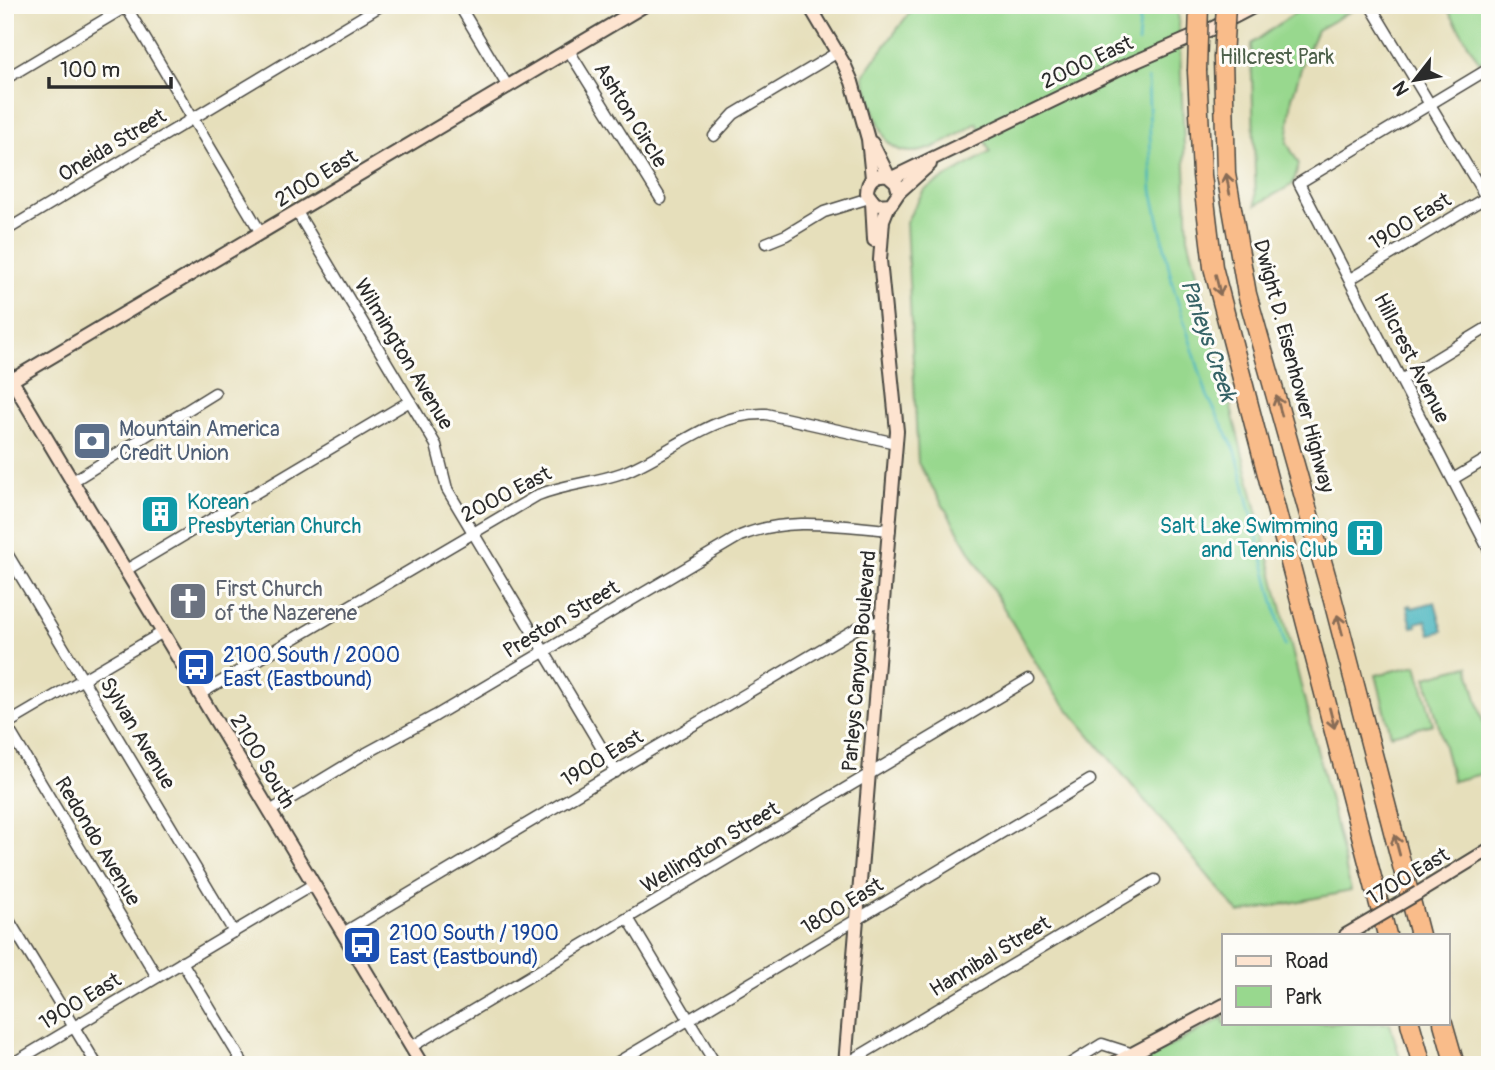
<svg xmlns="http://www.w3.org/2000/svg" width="1495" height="1070" font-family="Pangolin,sans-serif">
  <rect width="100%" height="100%" fill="#fdfcf7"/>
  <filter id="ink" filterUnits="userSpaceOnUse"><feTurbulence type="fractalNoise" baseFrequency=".0143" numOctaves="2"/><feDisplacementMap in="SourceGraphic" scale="14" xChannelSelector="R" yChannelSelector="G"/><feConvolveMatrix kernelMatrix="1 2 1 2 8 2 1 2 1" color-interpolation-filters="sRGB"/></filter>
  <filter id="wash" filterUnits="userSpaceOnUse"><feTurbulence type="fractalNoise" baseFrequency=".00686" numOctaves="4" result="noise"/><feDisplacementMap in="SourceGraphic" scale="28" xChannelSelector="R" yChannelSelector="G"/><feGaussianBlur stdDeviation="1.57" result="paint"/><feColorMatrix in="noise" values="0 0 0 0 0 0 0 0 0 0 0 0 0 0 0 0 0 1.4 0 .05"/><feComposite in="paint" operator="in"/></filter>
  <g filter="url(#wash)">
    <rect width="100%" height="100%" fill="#e6dfbb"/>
    <g fill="#98d88e" stroke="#62825c" stroke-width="2">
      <path d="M915,5h263l10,232 145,576 18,78 -112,22 -187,-223 -134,-227 -12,-241 18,-32 66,-38 -13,-29c-22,14 -65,45 -89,19 -9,-11 -20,-51 -25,-66z"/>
      <polygon points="1306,5 1358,7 1317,30 1303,62 1292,98 1287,143 1299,164 1293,184 1256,205 1251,44"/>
      <polygon points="1445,5 1490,5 1490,56 1479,62"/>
      <polygon points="1417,665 1433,724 1391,735 1376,675"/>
      <polygon points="1468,666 1490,748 1490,772 1453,781 1426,677"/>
      <polygon points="1224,1017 1224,1023 1390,1023 1402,1065 1135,1065"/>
    </g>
    <polygon fill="#45b4be" stroke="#387074" stroke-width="2" points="1435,602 1443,631 1430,634 1426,620 1416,623 1417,626 1412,627 1407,606 1411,605 1412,608"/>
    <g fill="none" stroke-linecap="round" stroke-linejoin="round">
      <g stroke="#45b4be" stroke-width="2.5">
        <polyline points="1138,43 1141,5"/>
        <polyline points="1148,79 1152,190 1173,286 1207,395 1236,452 1285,646"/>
      </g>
    </g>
  </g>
  <g filter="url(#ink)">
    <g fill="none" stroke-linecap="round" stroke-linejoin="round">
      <g stroke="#474641" stroke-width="13">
        <g id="street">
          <polyline points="125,5 261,233"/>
          <polyline points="459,5 508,87"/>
          <polyline points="1370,5 1490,204"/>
          <polyline points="569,51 661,199"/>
          <polyline points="1490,68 1299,183 1490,552"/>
          <polyline points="5,79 129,5"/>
          <polyline points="714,136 734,114 838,52"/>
          <polyline points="297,212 436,445 447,489 616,772"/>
          <polyline points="5,231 382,5"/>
          <polyline points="766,243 786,235 824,212 869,198"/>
          <polyline points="1350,279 1490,195"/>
          <polyline points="1401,380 1490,326"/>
          <polyline points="1453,479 1490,457"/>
          <polyline points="73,481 215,393"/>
          <polyline points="5,550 234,932"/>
          <polyline points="126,570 410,401"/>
          <path d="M200,694l338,-199c27,-11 56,-12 84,-22 48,-18 89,-61 144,-59l130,29"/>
          <polyline points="5,723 157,977"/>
          <polyline points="5,725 163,632"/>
          <path d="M270,811l91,-55 74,-40 305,-180c48,-20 99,-10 150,-6"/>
          <polyline points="5,914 97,1065"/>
          <polyline points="628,918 716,1065"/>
          <polyline points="343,933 857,628 883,620"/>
          <polyline points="182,962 244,1065"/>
          <polyline points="411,1047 1029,679"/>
          <polyline points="10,1065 314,884"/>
          <polyline points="613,1065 1090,780"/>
          <polyline points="844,1065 1155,880"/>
          <polyline points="1068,1065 1102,1044 1130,1053"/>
        </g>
      </g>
      <g stroke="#474641" stroke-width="16">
        <g id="secondary">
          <polyline points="809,5 844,64 852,82 868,139 872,178"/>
          <path d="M872,143l16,32 8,7 3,10 -8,12 -15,1 -9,-12c0,-13 8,-20 21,-18"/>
          <polyline points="892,178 1116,70 1211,29 1257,5"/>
          <polyline points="899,192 930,164"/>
          <polyline points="872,202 874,240"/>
          <polyline points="5,369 422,1065"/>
          <polyline points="7,383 645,5"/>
          <polyline points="1418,893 1490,849"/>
          <polyline points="1346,935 1365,924"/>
          <polyline points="845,1065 897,431 880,260 883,220 889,205"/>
          <polyline points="1111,1065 1224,1005"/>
        </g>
      </g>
      <g stroke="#474641" stroke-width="21">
        <g id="highway">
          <polyline points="1223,58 1226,174 1247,294 1331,593 1420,935"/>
          <polyline points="1197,71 1202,175 1213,267 1387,935"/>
          <polyline points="1410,1023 1422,1065"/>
          <polyline points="1443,1023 1455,1065"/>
        </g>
      </g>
      <use href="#street" stroke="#fff" stroke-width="10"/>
      <use href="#secondary" stroke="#fde4d0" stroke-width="12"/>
      <use href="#highway" stroke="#f9bc8a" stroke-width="18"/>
      <g stroke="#474641" stroke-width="16" stroke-linecap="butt">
        <polyline id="secondary-bridge" points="1365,924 1418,893"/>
      </g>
      <g stroke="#474641" stroke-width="21" stroke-linecap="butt">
        <g id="highway-bridge">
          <polyline points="1223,58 1226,5"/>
          <polyline points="1197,71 1199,5"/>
        </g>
      </g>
      <use href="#secondary-bridge" stroke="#fde4d0" stroke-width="12"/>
      <use href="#highway-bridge" stroke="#f9bc8a" stroke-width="18"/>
    </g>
    <defs><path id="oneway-shaft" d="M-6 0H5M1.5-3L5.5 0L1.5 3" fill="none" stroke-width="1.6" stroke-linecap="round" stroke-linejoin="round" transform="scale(1.75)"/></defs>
    <g stroke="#886c56">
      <use href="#oneway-shaft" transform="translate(1228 184) rotate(-100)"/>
      <use href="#oneway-shaft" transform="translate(1218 285) rotate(77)"/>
      <use href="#oneway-shaft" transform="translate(1279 406) rotate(-106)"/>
      <use href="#oneway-shaft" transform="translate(1340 625) rotate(-105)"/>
      <use href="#oneway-shaft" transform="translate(1332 718) rotate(76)"/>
      <use href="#oneway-shaft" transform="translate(1397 845) rotate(-105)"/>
    </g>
  </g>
  <defs>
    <g id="bank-square" transform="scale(2.0125)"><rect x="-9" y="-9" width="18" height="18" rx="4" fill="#5c6f8a" stroke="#fdfcf7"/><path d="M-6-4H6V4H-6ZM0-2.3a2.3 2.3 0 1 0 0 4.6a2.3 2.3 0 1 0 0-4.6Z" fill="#fff"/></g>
    <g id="building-square" transform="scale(2.0125)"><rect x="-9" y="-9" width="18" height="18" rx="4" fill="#0f9aa8" stroke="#fdfcf7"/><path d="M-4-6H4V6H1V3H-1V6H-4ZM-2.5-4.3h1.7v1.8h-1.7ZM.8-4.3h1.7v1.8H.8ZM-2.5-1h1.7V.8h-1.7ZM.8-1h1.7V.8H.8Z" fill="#fff"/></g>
    <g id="church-square" transform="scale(2.0125)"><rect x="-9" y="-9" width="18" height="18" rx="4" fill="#6b7280" stroke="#fdfcf7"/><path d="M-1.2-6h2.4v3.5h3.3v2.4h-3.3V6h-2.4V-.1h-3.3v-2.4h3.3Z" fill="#fff"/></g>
    <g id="bus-square" transform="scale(2.0125)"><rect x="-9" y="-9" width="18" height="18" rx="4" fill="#1a4fb4" stroke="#fdfcf7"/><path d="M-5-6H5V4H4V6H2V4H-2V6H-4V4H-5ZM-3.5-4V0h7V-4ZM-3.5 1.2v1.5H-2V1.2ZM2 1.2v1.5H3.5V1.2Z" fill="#fff"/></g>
  </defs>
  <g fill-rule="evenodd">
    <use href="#bank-square" x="92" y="441"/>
    <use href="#building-square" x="160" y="514"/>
    <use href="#building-square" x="1365" y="538"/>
    <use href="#church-square" x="188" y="601"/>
    <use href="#bus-square" x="196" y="667"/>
    <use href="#bus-square" x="362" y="945"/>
  </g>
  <g text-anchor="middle" stroke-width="6" stroke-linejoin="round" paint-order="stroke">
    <g font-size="21" fill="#4c5f49" stroke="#fdfcf7">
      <text x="1277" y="64">Hillcrest Park</text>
    </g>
    <g font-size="21" fill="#2b2b2b" stroke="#fdfcf7">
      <text transform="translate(1087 62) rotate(-25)" y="7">2000 East</text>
      <text transform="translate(631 115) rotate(58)" y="7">Ashton Circle</text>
      <text transform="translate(112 145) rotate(-31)" y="7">Oneida Street</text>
      <text transform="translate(316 178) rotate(-31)" y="7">2100 East</text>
      <text transform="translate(1410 221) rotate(-31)" y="7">1900 East</text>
      <text transform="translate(404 354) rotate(59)" y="7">Wilmington Avenue</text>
      <text transform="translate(1412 358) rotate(63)" y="7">Hillcrest Avenue</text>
      <text transform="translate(1294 366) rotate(75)" y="7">Dwight D. Eisenhower Highway</text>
      <text transform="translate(506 494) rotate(-27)" y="7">2000 East</text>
      <text transform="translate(561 619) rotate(-31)" y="7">Preston Street</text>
      <text transform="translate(859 661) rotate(-85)" y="7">Parleys Canyon Boulevard</text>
      <text transform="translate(138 733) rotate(59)" y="7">Sylvan Avenue</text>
      <text transform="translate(602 758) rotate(-31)" y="7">1900 East</text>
      <text transform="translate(263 761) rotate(59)" y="7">2100 South</text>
      <text transform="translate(98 841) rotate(59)" y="7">Redondo Avenue</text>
      <text transform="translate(710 847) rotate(-31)" y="7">Wellington Street</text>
      <text transform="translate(1408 876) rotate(-31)" y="7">1700 East</text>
      <text transform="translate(842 906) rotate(-31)" y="7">1800 East</text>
      <text transform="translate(990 956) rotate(-31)" y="7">Hannibal Street</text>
      <text transform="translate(80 1001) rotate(-31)" y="7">1900 East</text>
    </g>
    <g font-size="21" fill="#4e5e75" stroke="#fdfcf7" text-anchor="start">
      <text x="119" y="436">Mountain America<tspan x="119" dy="24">Credit Union</tspan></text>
    </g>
    <g font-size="21" fill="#0d838f" stroke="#fdfcf7" text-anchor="start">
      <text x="187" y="509">Korean<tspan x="187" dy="24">Presbyterian Church</tspan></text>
      <text x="1338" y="533" text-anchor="end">Salt Lake Swimming<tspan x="1338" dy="24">and Tennis Club</tspan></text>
    </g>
    <g font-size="21" fill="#5b616d" stroke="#fdfcf7" text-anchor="start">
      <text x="215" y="596">First Church<tspan x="215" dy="24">of the Nazerene</tspan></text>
    </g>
    <g font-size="21" fill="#164399" stroke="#fdfcf7" text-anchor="start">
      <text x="223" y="662">2100 South / 2000<tspan x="223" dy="24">East (Eastbound)</tspan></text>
      <text x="389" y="940">2100 South / 1900<tspan x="389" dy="24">East (Eastbound)</tspan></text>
    </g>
    <g font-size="23" font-style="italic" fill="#356266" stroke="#fdfcf7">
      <text transform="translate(1209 340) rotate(71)" y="8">Parleys Creek</text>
    </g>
  </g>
  <rect width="1495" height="1070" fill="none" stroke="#fdfcf7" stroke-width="28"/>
  <rect x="1222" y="934" width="228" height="91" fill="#fdfcf7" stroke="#a9a8a5" stroke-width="2"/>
  <rect x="1236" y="956" width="35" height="10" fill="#fde4d0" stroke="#a9a8a5" stroke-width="2"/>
  <text x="1285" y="968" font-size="21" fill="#2b2b2b">Road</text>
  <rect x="1236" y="986" width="35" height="21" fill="#98d88e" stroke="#a9a8a5" stroke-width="2"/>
  <text x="1285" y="1004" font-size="21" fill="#2b2b2b">Park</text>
  <g transform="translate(1415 80) rotate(239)" stroke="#fdfcf7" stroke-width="5" paint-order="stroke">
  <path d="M0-5L12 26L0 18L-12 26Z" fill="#2b2b2b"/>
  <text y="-10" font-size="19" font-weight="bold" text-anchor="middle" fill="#2b2b2b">N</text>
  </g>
  <path d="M49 77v10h122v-10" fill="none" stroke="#2b2b2b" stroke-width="3.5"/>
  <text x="60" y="77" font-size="21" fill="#2b2b2b" stroke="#fdfcf7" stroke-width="5" paint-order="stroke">100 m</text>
</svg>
